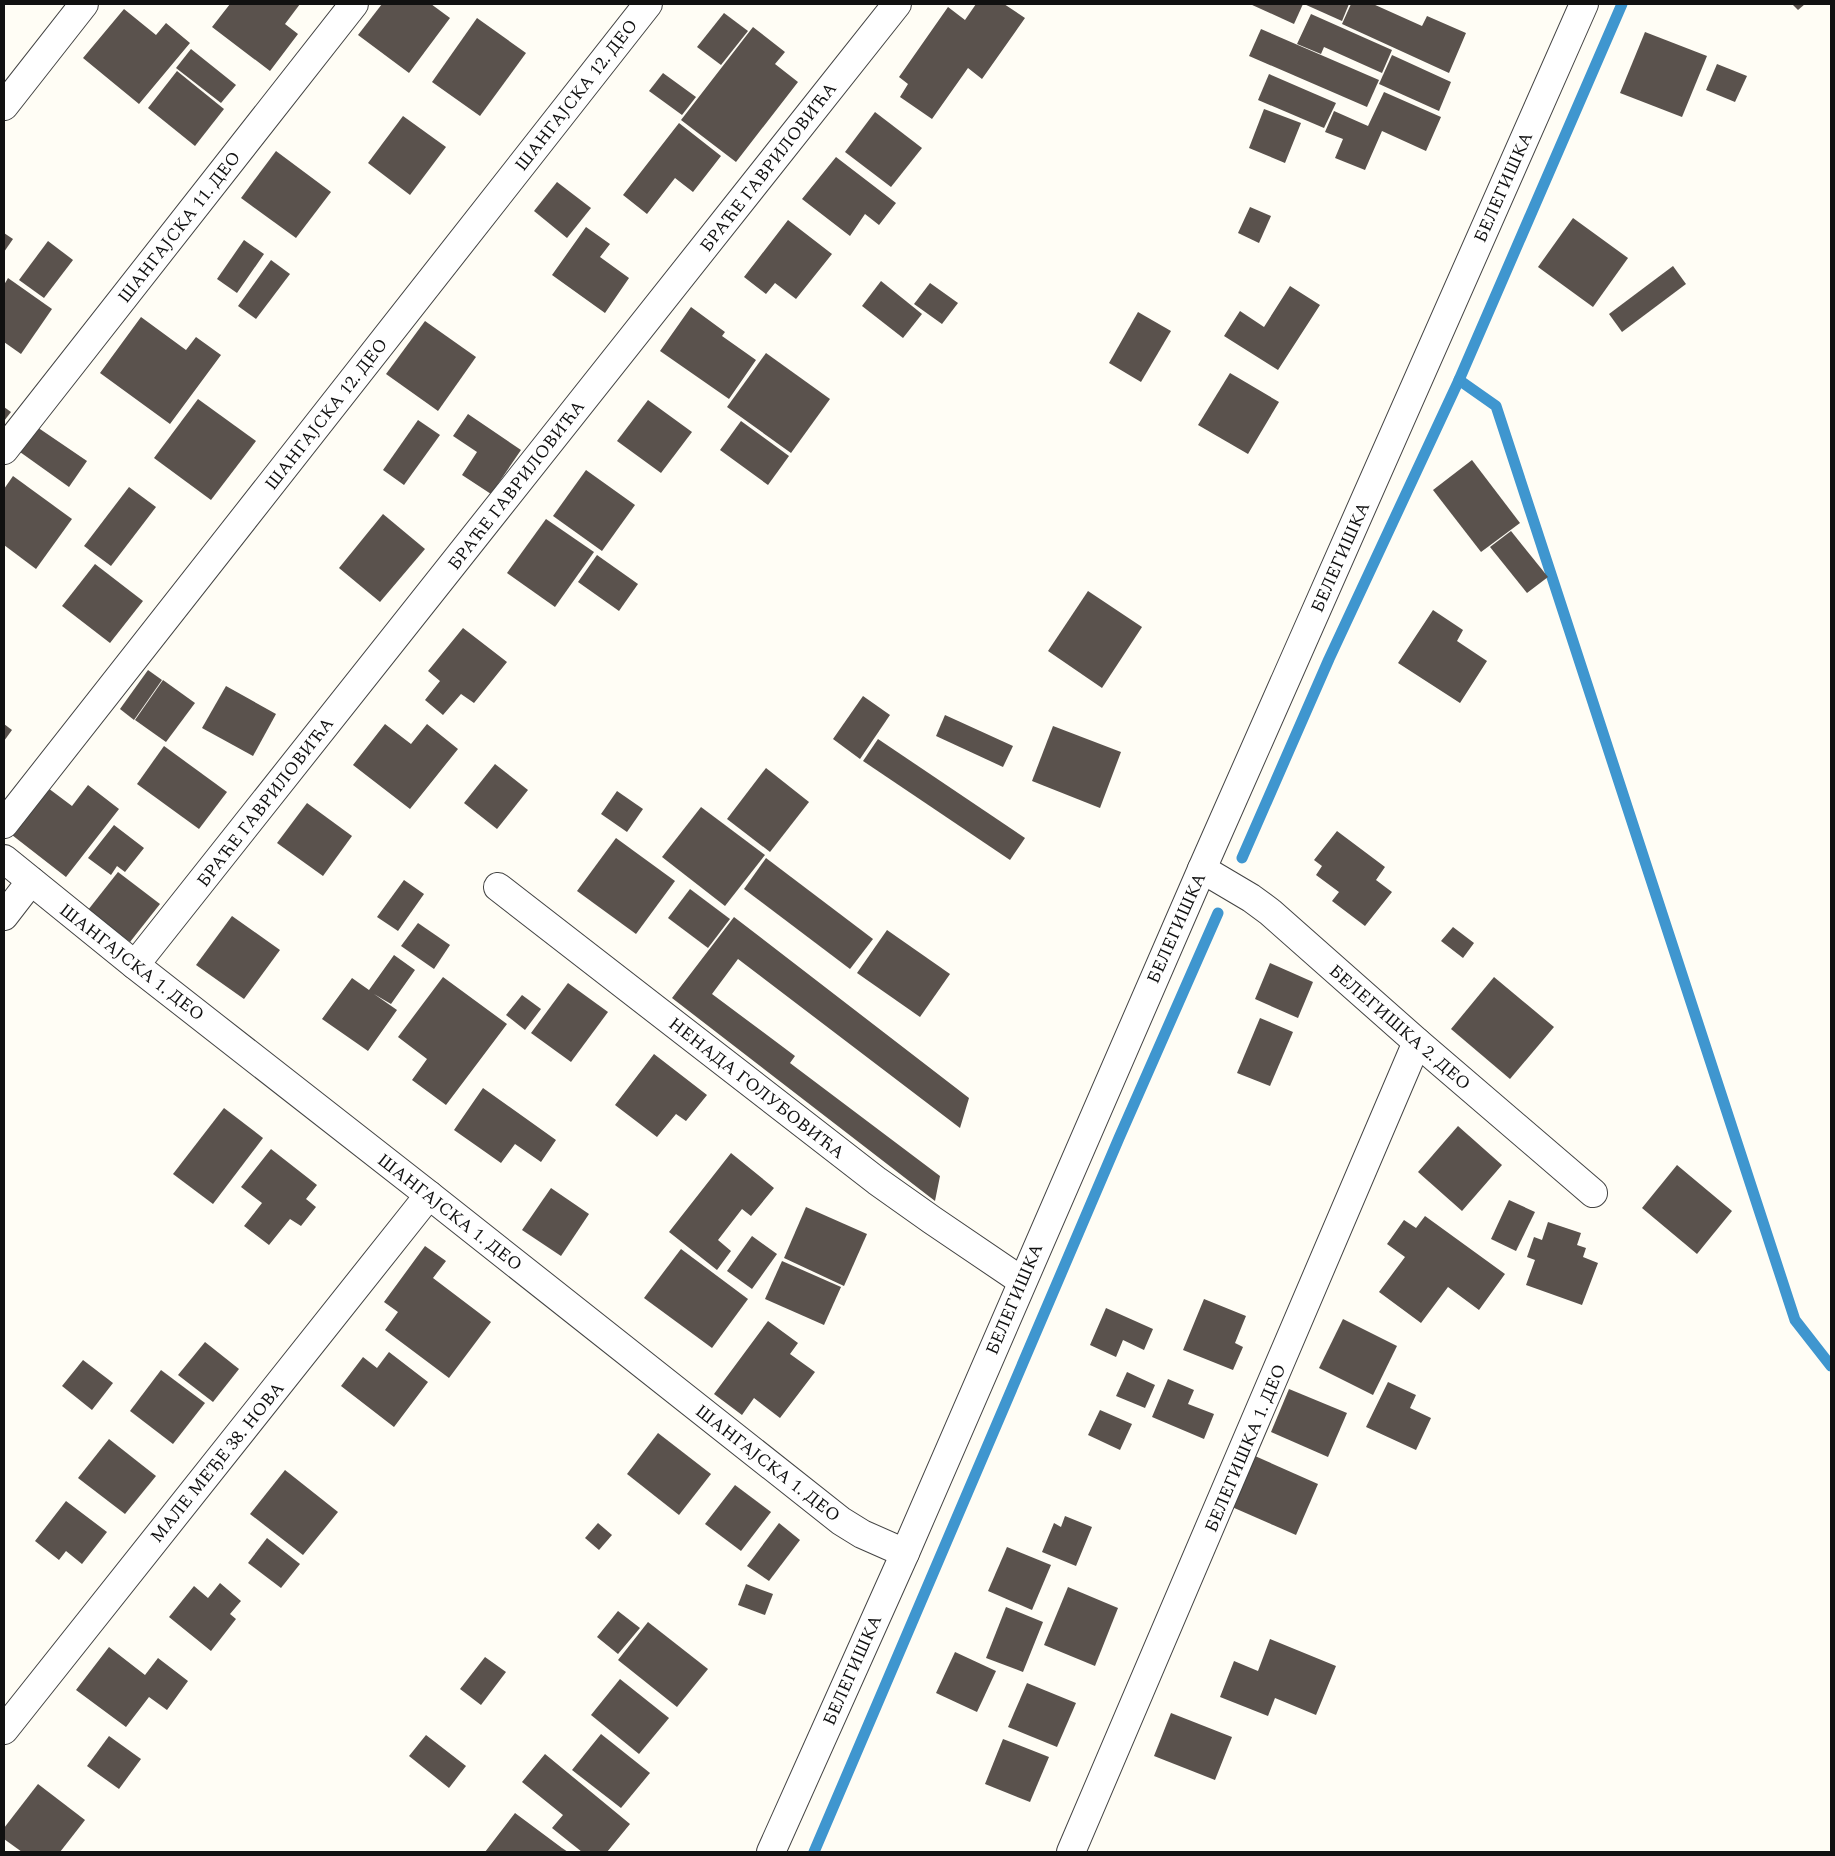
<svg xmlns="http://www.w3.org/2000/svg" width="1835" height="1856" font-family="Spectral,serif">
  <rect width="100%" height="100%" fill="#fffdf5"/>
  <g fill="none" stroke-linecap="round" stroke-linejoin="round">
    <g stroke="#3f96cf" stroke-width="11">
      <polyline points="1459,380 1496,406 1795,1320 1831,1366"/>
      <polyline points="1242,858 1329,659 1459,380 1622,4"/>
      <polyline points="814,1852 1119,1138 1218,913"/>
    </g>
  </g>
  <g fill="#5a524d">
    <polygon points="230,4 300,4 285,24 298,34 270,71 212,27"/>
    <polygon points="382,4 431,4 450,18 409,73 358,35"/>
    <polygon points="976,4 1004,4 1025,18 982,79 968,68 932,119 900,97 908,84 899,77 948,7 965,20"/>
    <polygon points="1250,4 1303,4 1294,24"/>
    <polygon points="1304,4 1349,4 1342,21"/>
    <polygon points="1351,4 1373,4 1422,26 1427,16 1466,33 1449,73 1342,24"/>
    <polygon points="1792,4 1805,4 1798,10"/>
    <polygon points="124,9 156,35 166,23 190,43 139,104 83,58"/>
    <polygon points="724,13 748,31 721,65 697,47"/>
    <polygon points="1311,14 1392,50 1382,73 1324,47 1321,54 1297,44"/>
    <polygon points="477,18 526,53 480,116 432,82"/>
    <polygon points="753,27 785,52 775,64 798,82 736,162 681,120"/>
    <polygon points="1261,29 1379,80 1367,107 1249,56"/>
    <polygon points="1645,32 1707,56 1682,117 1620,93"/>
    <polygon points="191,49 236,85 221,103 176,68"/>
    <polygon points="1392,55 1451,82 1439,111 1379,84"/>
    <polygon points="1717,64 1747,76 1735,102 1706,90"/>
    <polygon points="177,71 224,109 195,146 148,108"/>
    <polygon points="663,73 696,97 682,115 649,91"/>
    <polygon points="1269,74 1336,103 1324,128 1258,100"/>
    <polygon points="1384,92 1441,117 1426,151 1382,131 1365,170 1335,158 1343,139 1325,132 1334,111 1368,126"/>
    <polygon points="1264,109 1301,123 1285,163 1249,148"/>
    <polygon points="875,112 922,148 891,187 845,152"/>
    <polygon points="403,116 446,147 410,195 368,163"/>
    <polygon points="679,123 721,156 693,192 675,178 647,214 623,195"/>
    <polygon points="276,151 331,192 296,238 241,198"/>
    <polygon points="836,157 896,203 879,225 865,214 850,236 802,199"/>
    <polygon points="557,182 591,208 567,238 534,211"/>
    <polygon points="1250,207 1271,216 1259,243 1238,233"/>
    <polygon points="1573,218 1628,258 1593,307 1538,267"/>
    <polygon points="788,220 832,254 796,299 775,283 766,294 744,277"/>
    <polygon points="586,227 610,244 600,257 629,278 605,313 552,275"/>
    <polygon points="4,233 13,239 4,252"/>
    <polygon points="244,240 264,254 237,293 217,279"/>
    <polygon points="48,241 73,260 44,298 19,280"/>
    <polygon points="271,260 290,274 256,319 238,306"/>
    <polygon points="1673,266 1686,284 1622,332 1609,314"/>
    <polygon points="8,278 52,309 21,354 4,342 4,285"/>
    <polygon points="881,281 922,314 903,338 862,306"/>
    <polygon points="930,283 958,303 942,324 914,304"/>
    <polygon points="1290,286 1320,305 1278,370 1224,336 1240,311 1264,327"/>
    <polygon points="691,307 725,332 722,336 756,360 729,399 660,351"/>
    <polygon points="1138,312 1171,331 1141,382 1109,363"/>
    <polygon points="141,317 186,350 196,337 221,355 170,424 100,373"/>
    <polygon points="425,321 476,357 438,411 386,374"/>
    <polygon points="766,353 830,399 791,453 727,407"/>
    <polygon points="1230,373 1279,402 1248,454 1198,425"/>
    <polygon points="198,399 256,441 211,500 154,458"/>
    <polygon points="648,400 692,432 661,473 617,441"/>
    <polygon points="4,407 11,412 4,421"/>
    <polygon points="468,414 521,450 491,494 462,475 477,452 453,436"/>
    <polygon points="418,420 440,435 404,485 383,470"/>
    <polygon points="741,421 789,456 768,485 720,450"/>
    <polygon points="37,427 87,461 69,487 20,452"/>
    <polygon points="1472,460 1520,523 1481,552 1433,490"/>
    <polygon points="586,470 635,505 602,551 553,516"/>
    <polygon points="13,476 72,519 36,569 4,545 4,489"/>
    <polygon points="129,487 156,507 111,566 84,546"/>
    <polygon points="383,514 425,549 380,602 339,568"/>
    <polygon points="546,519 594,552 555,607 507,573"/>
    <polygon points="1511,531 1548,577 1527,593 1490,547"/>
    <polygon points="597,555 638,584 619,611 578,582"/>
    <polygon points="95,564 143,601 110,643 62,606"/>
    <polygon points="1088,591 1142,627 1102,688 1048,651"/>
    <polygon points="1433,610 1463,630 1457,641 1487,661 1460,703 1398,663"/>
    <polygon points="463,628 507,662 474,703 461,694 443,715 425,700 440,681 428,671"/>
    <polygon points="148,670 162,680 134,720 120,709"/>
    <polygon points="163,680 195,703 166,742 135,720"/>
    <polygon points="226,686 276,714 253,756 202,728"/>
    <polygon points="863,696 890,715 860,759 833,739"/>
    <polygon points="945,715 1013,746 1003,767 936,736"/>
    <polygon points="4,724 12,730 4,741"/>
    <polygon points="385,724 411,744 427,724 458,749 410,809 353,765"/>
    <polygon points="1053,726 1121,752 1100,808 1032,781"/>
    <polygon points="878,739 1025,838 1010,860 863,761"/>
    <polygon points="164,746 227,792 199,829 137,784"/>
    <polygon points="495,764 528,790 497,829 464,803"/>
    <polygon points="766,768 809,802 770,852 727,819"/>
    <polygon points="88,785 119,809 66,877 12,835 48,788 72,806"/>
    <polygon points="617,791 643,809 627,832 601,814"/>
    <polygon points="307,803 352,836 323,876 277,843"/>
    <polygon points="701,807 765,855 725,906 662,857"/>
    <polygon points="114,825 144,848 125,872 117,866 111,875 88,858"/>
    <polygon points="1337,831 1385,867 1376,880 1392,892 1365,926 1332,901 1339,892 1316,875 1322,866 1314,860"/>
    <polygon points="616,838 675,881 636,934 577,891"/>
    <polygon points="766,858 873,939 850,969 744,889"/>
    <polygon points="118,872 160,904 130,942 88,910"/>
    <polygon points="404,880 424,894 398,931 377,917"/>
    <polygon points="690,889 730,919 708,948 668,918"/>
    <polygon points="232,916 280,950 244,999 196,965"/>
    <polygon points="734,917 969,1098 960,1128 738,959 712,994 795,1056 790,1063 940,1176 935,1201 672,998"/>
    <polygon points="418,923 450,945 434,969 401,946"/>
    <polygon points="1453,927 1474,943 1463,958 1441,941"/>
    <polygon points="887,930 950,974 920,1017 857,973"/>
    <polygon points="394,955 415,970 391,1004 374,994 397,1010 368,1051 322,1019 352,978 369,990"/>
    <polygon points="1270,963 1313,982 1298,1018 1255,999"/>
    <polygon points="443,977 507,1024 446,1105 412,1080 427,1059 398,1037"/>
    <polygon points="1494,977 1554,1027 1510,1079 1451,1029"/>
    <polygon points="568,983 608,1012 571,1062 531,1033"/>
    <polygon points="522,995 541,1009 525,1030 506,1015"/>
    <polygon points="1260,1018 1293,1032 1270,1086 1237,1073"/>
    <polygon points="654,1054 707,1095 686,1121 676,1114 657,1137 615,1105"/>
    <polygon points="483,1088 556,1140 541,1162 515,1144 501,1163 454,1130"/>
    <polygon points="224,1108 263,1138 213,1204 173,1174"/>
    <polygon points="1458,1126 1502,1165 1462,1211 1418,1172"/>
    <polygon points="271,1149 317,1185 306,1199 316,1207 301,1226 290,1219 269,1245 244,1226 262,1203 241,1187"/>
    <polygon points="731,1153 774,1188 751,1216 742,1209 718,1240 731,1251 717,1270 669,1232"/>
    <polygon points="1677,1165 1732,1211 1697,1254 1642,1208"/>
    <polygon points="551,1188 589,1214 561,1256 522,1230"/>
    <polygon points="1509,1200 1535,1212 1516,1251 1491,1239"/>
    <polygon points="806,1207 867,1234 844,1286 784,1258"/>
    <polygon points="1425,1216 1505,1274 1479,1310 1448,1287 1421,1323 1379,1292 1405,1257 1387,1244 1404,1220 1416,1228"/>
    <polygon points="1548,1222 1581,1233 1577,1245 1586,1248 1583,1257 1598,1263 1582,1305 1526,1285 1535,1260 1527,1257 1534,1237 1542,1240"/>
    <polygon points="752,1236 777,1254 752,1289 727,1271"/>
    <polygon points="425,1246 446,1261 433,1278 491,1322 449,1378 385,1330 398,1312 384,1302"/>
    <polygon points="681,1249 748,1299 712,1348 644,1298"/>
    <polygon points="782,1261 841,1287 824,1325 765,1299"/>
    <polygon points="1204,1299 1246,1316 1235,1343 1243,1347 1233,1370 1183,1350"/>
    <polygon points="1106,1308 1153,1329 1144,1350 1123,1340 1116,1357 1090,1345"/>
    <polygon points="1343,1319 1397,1346 1373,1395 1319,1368"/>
    <polygon points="768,1321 798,1343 790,1354 815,1372 780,1418 754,1398 742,1415 714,1394"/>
    <polygon points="205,1342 239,1369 213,1402 178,1375"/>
    <polygon points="389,1352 428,1382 394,1427 341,1386 363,1357 377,1368"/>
    <polygon points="83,1360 113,1383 92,1410 62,1386"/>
    <polygon points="161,1370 205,1403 173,1444 130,1411"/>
    <polygon points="1127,1372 1155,1385 1145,1408 1116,1396"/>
    <polygon points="1168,1379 1194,1390 1188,1404 1214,1414 1204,1439 1152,1417"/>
    <polygon points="1388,1382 1416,1395 1410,1408 1431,1418 1416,1450 1366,1427"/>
    <polygon points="1289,1389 1347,1413 1328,1457 1271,1432"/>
    <polygon points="1100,1410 1132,1424 1120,1450 1088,1435"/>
    <polygon points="658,1433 711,1474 679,1515 627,1474"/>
    <polygon points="109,1439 156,1476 125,1514 78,1478"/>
    <polygon points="1255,1456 1318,1484 1296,1535 1232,1507"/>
    <polygon points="285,1470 338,1512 303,1555 250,1514"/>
    <polygon points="735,1485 771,1512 741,1551 705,1524"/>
    <polygon points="66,1501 107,1532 82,1564 66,1551 59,1560 35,1541"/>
    <polygon points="1065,1516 1092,1527 1076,1566 1042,1552 1054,1523 1061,1527"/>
    <polygon points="598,1523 612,1535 599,1550 585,1538"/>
    <polygon points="779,1523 800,1540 769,1581 747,1566"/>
    <polygon points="267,1538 300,1564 281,1588 248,1563"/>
    <polygon points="1007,1547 1051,1565 1032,1610 988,1591"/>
    <polygon points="220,1583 241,1601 230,1614 236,1619 211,1651 169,1617 194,1586 208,1598"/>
    <polygon points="746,1584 773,1594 765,1615 738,1605"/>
    <polygon points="1068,1587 1118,1608 1095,1666 1044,1645"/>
    <polygon points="1006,1607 1043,1622 1023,1672 986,1658"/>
    <polygon points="618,1611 640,1628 618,1654 597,1637"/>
    <polygon points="648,1622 708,1669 677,1707 618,1660"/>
    <polygon points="1270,1639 1336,1666 1316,1715 1275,1698 1268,1716 1220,1697 1234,1661 1258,1671"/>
    <polygon points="109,1647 145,1675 158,1658 188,1681 167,1710 149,1697 126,1727 76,1690"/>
    <polygon points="955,1652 996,1671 977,1712 936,1693"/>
    <polygon points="485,1657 506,1672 481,1705 460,1689"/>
    <polygon points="620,1679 669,1718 639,1754 591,1715"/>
    <polygon points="1027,1683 1076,1703 1057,1747 1008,1727"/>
    <polygon points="1171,1713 1232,1737 1215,1780 1154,1756"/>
    <polygon points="601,1734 650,1773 621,1808 572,1770"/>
    <polygon points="426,1735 466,1766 449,1788 409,1756"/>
    <polygon points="109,1736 141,1759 119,1789 87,1766"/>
    <polygon points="1003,1739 1049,1757 1030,1802 985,1784"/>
    <polygon points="545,1754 630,1824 607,1852 582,1852 552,1828 563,1815 522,1782"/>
    <polygon points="38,1784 85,1820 60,1852 22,1852 4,1839 4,1828"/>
    <polygon points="515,1813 562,1848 568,1852 485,1852"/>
  </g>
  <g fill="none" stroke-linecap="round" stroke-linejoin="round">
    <g stroke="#444" stroke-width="30">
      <g id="minor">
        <polyline points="4,106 84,4"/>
        <polyline points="4,450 354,4"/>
        <polyline points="4,824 648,4"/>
        <polyline points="4,859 135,965 429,1195 841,1521 862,1534 905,1553"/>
        <polyline points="1202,869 1251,898 1270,912 1417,1042 1593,1193"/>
        <polyline points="498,887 877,1181 932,1220 1022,1281"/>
        <polyline points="4,916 31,881"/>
        <polyline points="135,965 897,4"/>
        <polyline points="4,1730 429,1195"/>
        <polyline points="771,1852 905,1553 1202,869 1584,4"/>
        <polyline points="1071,1852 1417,1042"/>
      </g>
    </g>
    <use href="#minor" stroke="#fff" stroke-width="28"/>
  </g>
  <g text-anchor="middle" stroke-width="5" stroke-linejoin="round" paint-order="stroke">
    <g font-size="18" fill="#111" stroke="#fff">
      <text transform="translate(576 95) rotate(-52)" y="6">ШАНГАЈСКА 12. ДЕО</text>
      <text transform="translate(768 167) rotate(-52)" y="6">БРАЋЕ ГАВРИЛОВИЋА</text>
      <text transform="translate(1503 187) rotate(-66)" y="6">БЕЛЕГИШКА</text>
      <text transform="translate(179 227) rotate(-52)" y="6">ШАНГАЈСКА 11. ДЕО</text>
      <text transform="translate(326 414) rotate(-52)" y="6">ШАНГАЈСКА 12. ДЕО</text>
      <text transform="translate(516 485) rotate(-52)" y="6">БРАЋЕ ГАВРИЛОВИЋА</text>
      <text transform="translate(1340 557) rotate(-66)" y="6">БЕЛЕГИШКА</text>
      <text transform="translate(265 802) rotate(-52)" y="6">БРАЋЕ ГАВРИЛОВИЋА</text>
      <text transform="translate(1176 928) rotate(-66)" y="6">БЕЛЕГИШКА</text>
      <text transform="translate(132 962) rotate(38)" y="6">ШАНГАЈСКА 1. ДЕО</text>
      <text transform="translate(1400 1027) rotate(41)" y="6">БЕЛЕГИШКА 2. ДЕО</text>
      <text transform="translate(757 1088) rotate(38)" y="6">НЕНАДА ГОЛУБОВИЋА</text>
      <text transform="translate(450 1212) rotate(38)" y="6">ШАНГАЈСКА 1. ДЕО</text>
      <text transform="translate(1014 1299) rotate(-67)" y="6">БЕЛЕГИШКА</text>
      <text transform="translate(1245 1448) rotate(-67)" y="6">БЕЛЕГИШКА 1. ДЕО</text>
      <text transform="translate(217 1462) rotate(-51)" y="6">МАЛЕ МЕЂЕ 38. НОВА</text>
      <text transform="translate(768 1463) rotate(38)" y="6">ШАНГАЈСКА 1. ДЕО</text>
      <text transform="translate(852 1670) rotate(-66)" y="6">БЕЛЕГИШКА</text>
    </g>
  </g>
  <rect width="1835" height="1856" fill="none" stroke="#111111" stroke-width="10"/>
</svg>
